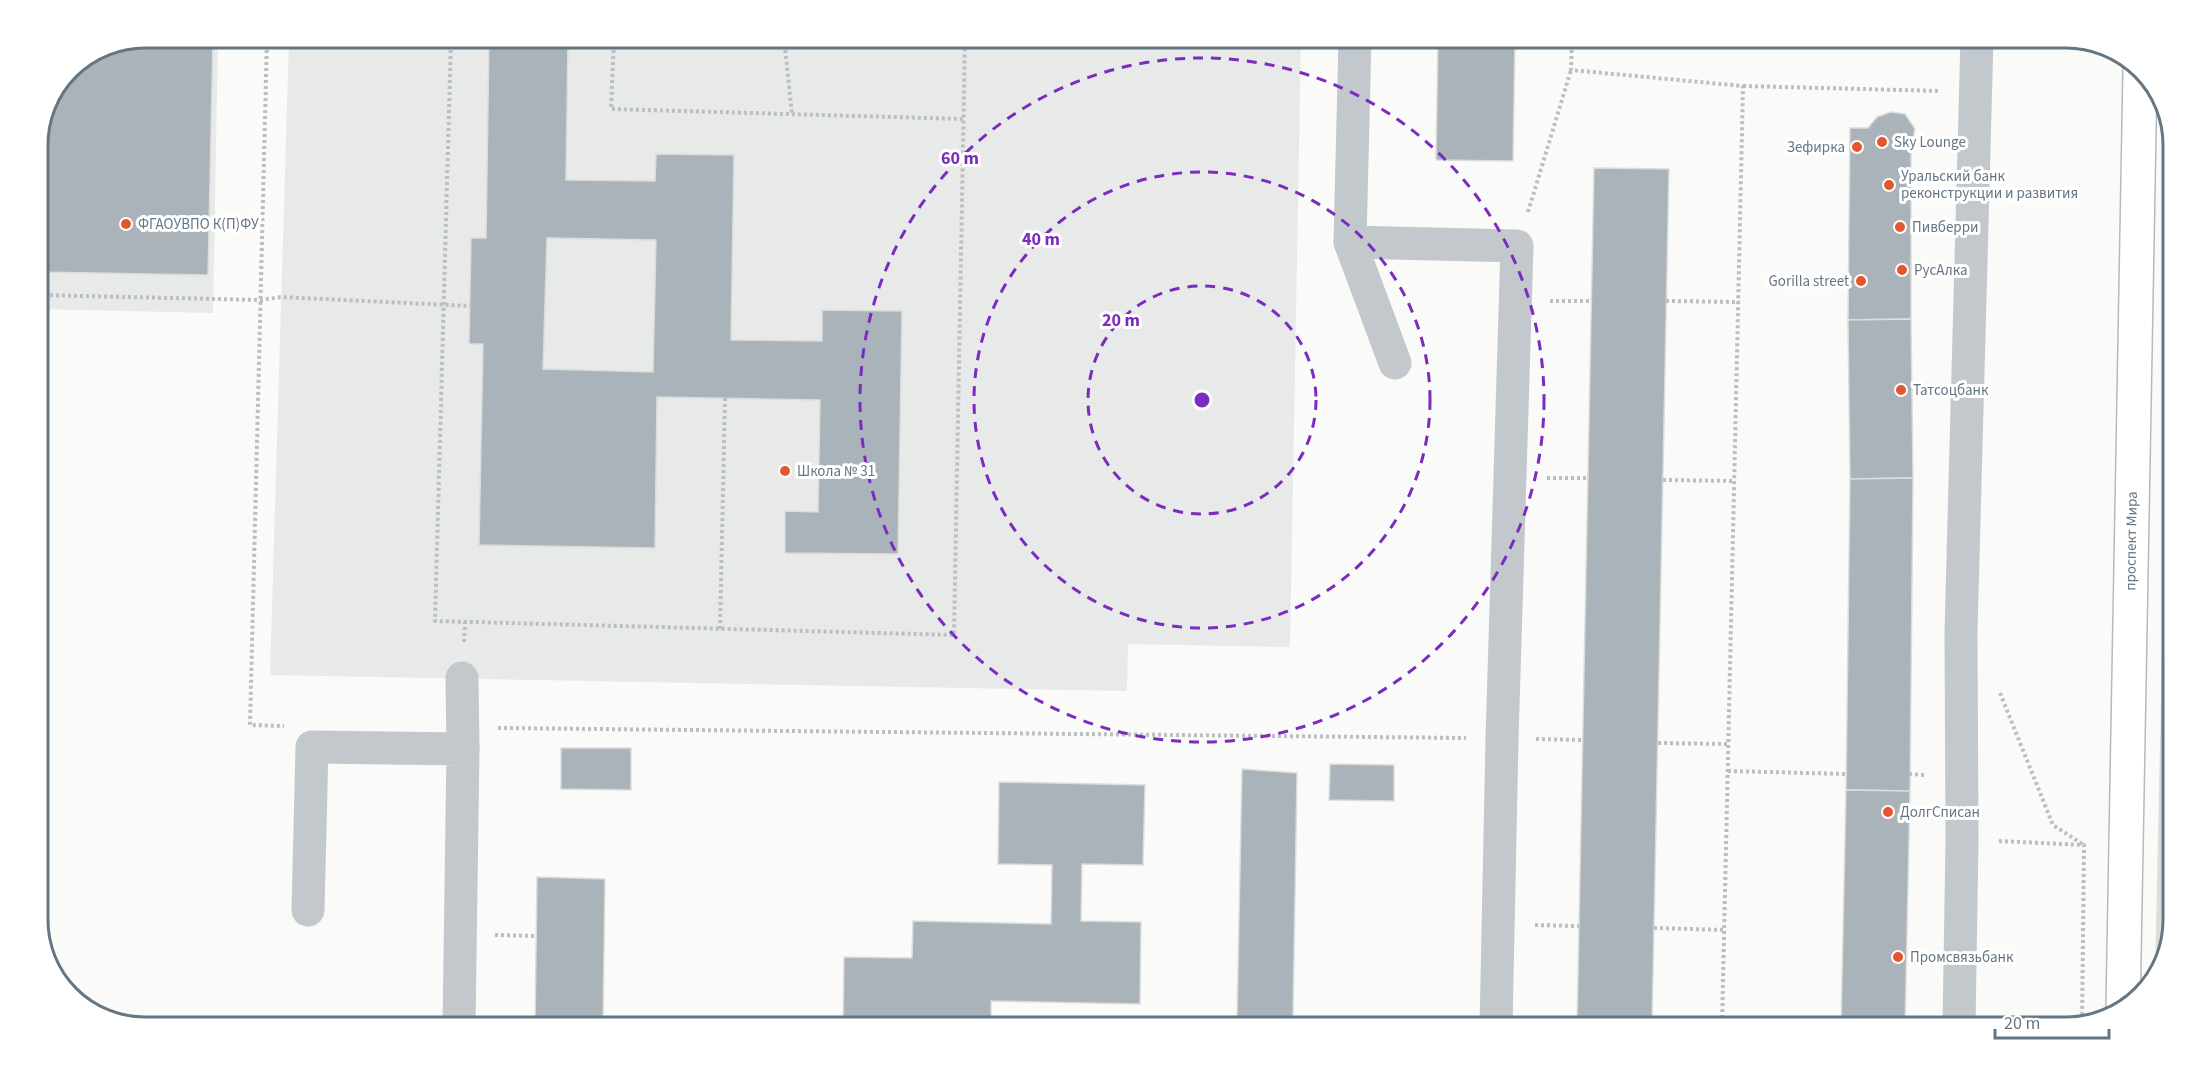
<svg xmlns="http://www.w3.org/2000/svg" width="2211" height="1065" font-family="'Source Sans 3',sans-serif">
  <rect width="100%" height="100%" fill="#fafaf8"/>
  <g fill="#e8e9e9">
    <polygon points="145,38 218,38 213,313 38,309 38,138 69,69 104,46"/>
    <polygon points="289,38 1301,38 1290,647 1128,644 1127,691 270,675"/>
  </g>
  <polygon fill="#dadfd7" points="2173,140 2173,920 2163,967 2155,976"/>
  <g fill="#aab3b9" stroke="#dcdcda" stroke-width="1.5" fill-rule="evenodd">
    <polygon points="145,38 213,38 208,275 38,272 38,138 69,69 104,46"/>
    <path d="M489,38h79l-2,142 89,1 1,-27 78,1 -3,185 91,1v-31l80,1 -4,243 -113,-1v-42l33,1 2,-112 -163,-3 -2,151 -176,-3 4,-201h-14l2,-106h15zM547,238l109,2 -3,132 -110,-3z"/>
    <polygon points="1438,38 1515,38 1513,161 1436,160"/>
    <polygon points="1891,112 1905,114 1915,129 1911,148 1911,319 1848,320 1850,128 1868,128 1877,117"/>
    <polygon points="1594,168 1669,169 1652,1027 1577,1027"/>
    <polygon points="1911,319 1913,478 1850,479 1848,320"/>
    <polygon points="1913,478 1910,791 1846,790 1850,479"/>
    <polygon points="561,748 631,748 631,790 561,789"/>
    <polygon points="1330,764 1394,765 1394,801 1329,800"/>
    <polygon points="1242,769 1297,773 1293,1017 1237,1018"/>
    <polygon points="999,782 1145,785 1143,865 1082,864 1081,921 1141,922 1140,1004 991,1001 991,1027 843,1027 844,957 912,958 913,921 1051,924 1052,865 998,864"/>
    <polygon points="1846,790 1910,791 1905,1027 1841,1027"/>
    <polygon points="537,877 605,879 603,1027 535,1027"/>
  </g>
  <g fill="none" stroke-linecap="round" stroke-linejoin="round">
    <g stroke="#b5babe" stroke-width="36">
      <polyline id="major" points="2123,1010 2140,72"/>
    </g>
    <g stroke="#bbbfc2" stroke-width="4" stroke-dasharray="3 3" stroke-linecap="butt">
      <polyline points="267,38 250,725 284,726"/>
      <polyline points="451,38 435,621 954,635 965,38"/>
      <polyline points="614,38 611,109 963,119"/>
      <polyline points="784,38 792,114"/>
      <polyline points="1572,38 1571,70 1743,86 1722,1027"/>
      <polyline points="1743,86 1940,91"/>
      <polyline points="1528,212 1571,70"/>
      <polyline points="38,295 261,300 281,297 470,306"/>
      <polyline points="1550,301 1591,301"/>
      <polyline points="1666,301 1739,302"/>
      <polyline points="1547,478 1588,478"/>
      <polyline points="1663,480 1735,481"/>
      <polyline points="720,629 725,398"/>
      <polyline points="464,642 465,622"/>
      <polyline points="2000,693 2053,825 2084,845"/>
      <polyline points="498,728 1466,738"/>
      <polyline points="1536,739 1583,740"/>
      <polyline points="1658,743 1728,744"/>
      <polyline points="1728,771 1846,774"/>
      <polyline points="1909,774 1925,775"/>
      <polyline points="1999,841 2084,845 2082,1023"/>
      <polyline points="1535,925 1579,926"/>
      <polyline points="1654,928 1725,930"/>
      <polyline points="495,935 536,936"/>
    </g>
    <g stroke="#c3c8cc" stroke-width="33">
      <polyline points="1355,38 1350,242 1517,246 1502,739 1496,1027"/>
      <polyline points="1350,242 1395,363"/>
      <polyline points="462,678 463,749"/>
      <polyline points="308,910 312,747 463,749 459,1027"/>
      <polyline points="1959,1027 1962,840 1961,632 1977,38"/>
    </g>
    <use href="#major" stroke="#fff" stroke-width="33"/>
  </g>
  <g fill="none" stroke="#7b2cbf" stroke-width="3" stroke-dasharray="10 8">
    <circle cx="1202" cy="400" r="114"/>
    <circle cx="1202" cy="400" r="228"/>
    <circle cx="1202" cy="400" r="342"/>
  </g>
  <g fill="#e4572e" stroke="#fff" stroke-width="2">
    <circle cx="1882" cy="142" r="6"/>
    <circle cx="1857" cy="147" r="6"/>
    <circle cx="1889" cy="185" r="6"/>
    <circle cx="126" cy="224" r="6"/>
    <circle cx="1900" cy="227" r="6"/>
    <circle cx="1902" cy="270" r="6"/>
    <circle cx="1861" cy="281" r="6"/>
    <circle cx="1901" cy="390" r="6"/>
    <circle cx="785" cy="471" r="6"/>
    <circle cx="1888" cy="812" r="6"/>
    <circle cx="1898" cy="957" r="6"/>
  </g>
  <g text-anchor="middle" stroke-width="6" stroke-linejoin="round" paint-order="stroke">
    <g font-size="15" fill="#657683" stroke="#fff" text-anchor="start">
      <text x="1894" y="147">Sky Lounge</text>
      <text x="1845" y="152" text-anchor="end">Зефирка</text>
      <text x="1901" y="181">Уральский банк<tspan x="1901" dy="17">реконструкции и развития</tspan></text>
      <text x="138" y="229">ФГАОУВПО К(П)ФУ</text>
      <text x="1912" y="232">Пивберри</text>
      <text x="1914" y="275">РусАлка</text>
      <text x="1849" y="286" text-anchor="end">Gorilla street</text>
      <text x="1913" y="395">Татсоцбанк</text>
      <text x="797" y="476">Школа № 31</text>
      <text x="1900" y="817">ДолгСписан</text>
      <text x="1910" y="962">Промсвязьбанк</text>
    </g>
    <g font-size="15" fill="#657683" stroke="#fff">
      <text transform="translate(2131 541) rotate(-89)" y="5">проспект Мира</text>
    </g>
  </g>
  <path d="M0 0H2211V1065H0ZM145 48H2066A97 97 0 0 1 2163 145V920A97 97 0 0 1 2066 1017H145A97 97 0 0 1 48 920V145A97 97 0 0 1 145 48Z" fill="#fff" fill-rule="evenodd"/>
  <path fill="none" stroke="#657683" stroke-width="3" d="M145 48H2066A97 97 0 0 1 2163 145V920A97 97 0 0 1 2066 1017H145A97 97 0 0 1 48 920V145A97 97 0 0 1 145 48Z"/>
  <circle cx="1202" cy="400" r="9" fill="#7b2cbf" stroke="#fff" stroke-width="3"/>
  <g font-size="18" text-anchor="middle" font-weight="bold" fill="#7b2cbf" stroke="#fff" stroke-width="6" stroke-linejoin="round" paint-order="stroke">
    <text x="960" y="164">60 m</text>
    <text x="1041" y="245">40 m</text>
    <text x="1121" y="326">20 m</text>
  </g>
  <path d="M1995 1029v9h114v-9" fill="none" stroke="#657683" stroke-width="3"/>
  <text x="2004" y="1029" font-size="18" fill="#657683" stroke="#ffffff" stroke-width="4.5" paint-order="stroke">20 m</text>
</svg>
